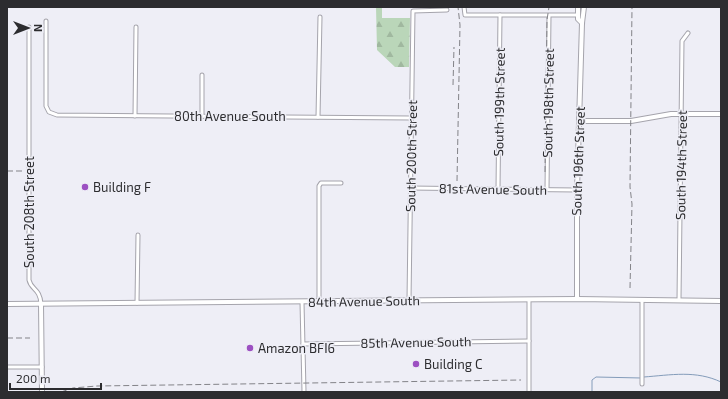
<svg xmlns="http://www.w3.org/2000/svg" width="728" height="399" font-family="'Exo 2',sans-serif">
  <defs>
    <pattern id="forest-firs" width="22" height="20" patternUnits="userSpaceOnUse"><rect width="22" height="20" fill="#bad6b9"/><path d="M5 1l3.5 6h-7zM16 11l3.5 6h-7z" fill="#a0b89f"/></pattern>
  </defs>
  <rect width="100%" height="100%" fill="#eeeef6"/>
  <polygon fill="url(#forest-firs)" points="376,7 382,7 382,18 410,18 409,67 395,67 377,50"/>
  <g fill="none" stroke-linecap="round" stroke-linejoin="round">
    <g stroke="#849cba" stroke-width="1">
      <path d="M644,377c27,-2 52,-7 77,5"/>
      <polyline points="592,392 592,380 596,377 641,378"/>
    </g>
    <g stroke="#a5a4ac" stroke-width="5">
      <g id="street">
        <polyline points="464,7 465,15 578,15"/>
        <polyline points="46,21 46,106 49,112 57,115 411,118"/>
        <path d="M29,27v253c2,10 11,8 12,24"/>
        <polyline points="135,116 136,27"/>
        <polyline points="202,116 202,75"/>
        <polyline points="318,117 320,17"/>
        <polyline points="410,188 577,190"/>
        <polyline points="498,189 500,15"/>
        <polyline points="547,189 549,16"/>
        <polyline points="409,300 413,11 447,10"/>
        <polyline points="529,300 529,392"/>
        <polyline points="642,300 642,384"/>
        <polyline points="679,300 682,41 688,33"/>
        <polyline points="302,302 304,392"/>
        <polyline points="319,302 319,186 321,183 341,183"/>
        <polyline points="137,303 138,235"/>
        <polyline points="303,344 529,341"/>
        <polyline points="7,367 42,367"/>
      </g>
    </g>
    <g stroke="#a5a4ac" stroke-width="6">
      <g id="secondary">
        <polyline points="578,7 578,19 582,23"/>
        <polyline points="579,121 631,121 671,114 721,114"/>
        <polyline points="577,299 577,190 582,23 584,7"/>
        <polyline points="7,304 577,299 721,301"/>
        <polyline points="41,304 42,392"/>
      </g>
    </g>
    <use href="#street" stroke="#fff" stroke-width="3"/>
    <use href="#secondary" stroke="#fff" stroke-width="4"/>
    <g stroke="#838388" stroke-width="1" stroke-dasharray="6 3" stroke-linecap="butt">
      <polyline points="453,85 454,47"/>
      <polyline points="7,171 22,171"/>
      <polyline points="545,172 547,20 549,7"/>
      <polyline points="457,181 460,25 458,7"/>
      <polyline points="630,288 632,204 630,187 632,7"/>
      <polyline points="7,338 30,338"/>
      <polyline points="61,392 73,388 97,386 521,380"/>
    </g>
  </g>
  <g fill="#9c50c2" stroke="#eeeef6" stroke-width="1.5">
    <circle cx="85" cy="187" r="4"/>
    <circle cx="250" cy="348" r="4"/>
    <circle cx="416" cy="364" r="4"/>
  </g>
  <g text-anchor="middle" stroke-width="3" stroke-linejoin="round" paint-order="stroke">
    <g font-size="13" fill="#2c2c2f" stroke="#eeeef6">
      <text transform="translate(499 102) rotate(-89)" y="5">South 199th Street</text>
      <text transform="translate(548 103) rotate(-89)" y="5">South 198th Street</text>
      <text x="230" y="121">80th Avenue South</text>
      <text transform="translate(411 156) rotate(-89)" y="5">South 200th Street</text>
      <text transform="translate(578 161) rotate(-88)" y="5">South 196th Street</text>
      <text transform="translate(681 165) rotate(-89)" y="5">South 194th Street</text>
      <text transform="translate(493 189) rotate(1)" y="5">81st Avenue South</text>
      <text transform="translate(29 212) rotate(-90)" y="5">South 208th Street</text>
      <text transform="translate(364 301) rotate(-1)" y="5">84th Avenue South</text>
      <text transform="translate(416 342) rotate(-1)" y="5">85th Avenue South</text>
    </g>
    <g font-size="13" fill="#2c2c2f" stroke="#eeeef6" text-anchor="start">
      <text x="93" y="192">Building F</text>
      <text x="258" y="353">Amazon BFI6</text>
      <text x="424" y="369">Building C</text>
    </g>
  </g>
  <rect width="728" height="399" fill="none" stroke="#2c2c2f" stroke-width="16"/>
  <g transform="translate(28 28) rotate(90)" stroke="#eeeef6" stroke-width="3" paint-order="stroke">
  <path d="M0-3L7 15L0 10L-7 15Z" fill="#2c2c2f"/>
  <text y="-6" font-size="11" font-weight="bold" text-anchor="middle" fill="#2c2c2f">N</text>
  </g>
  <path d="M10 383v6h91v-6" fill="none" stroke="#2c2c2f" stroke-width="2"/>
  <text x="16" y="383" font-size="12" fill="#2c2c2f" stroke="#eeeef6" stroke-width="3" paint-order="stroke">200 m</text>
</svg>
